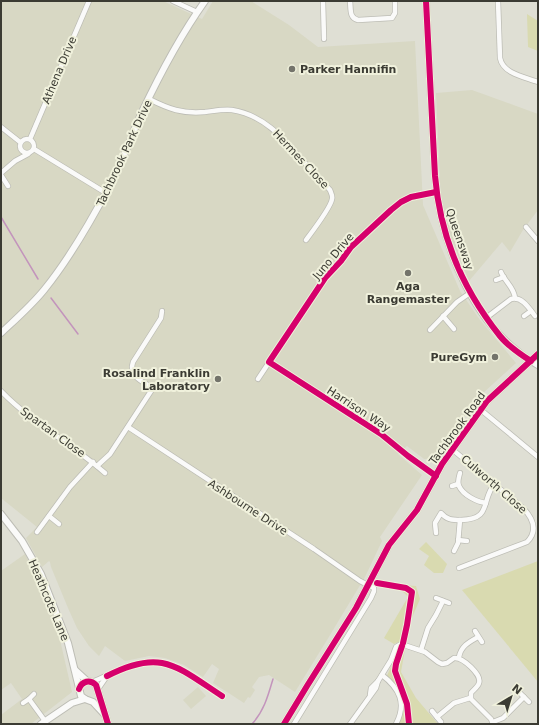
<svg xmlns="http://www.w3.org/2000/svg" width="539" height="725" font-family="'DejaVu Sans',sans-serif">
  <rect width="100%" height="100%" fill="#dfdfd4"/>
  <g fill="#d8d8c4">
    <polygon points="1,1 163,1 202,19 213,1 251,1 289,25 318,47 415,41 423,205 460,291 480,320 516,363 482,394 466,415 439,458 424,459 407,446 398,454 422,475 380,537 382,541 365,577 327,640 295,692 269,675 259,677 252,687 255,690 250,698 248,697 244,703 213,683 219,669 212,664 203,677 184,665 165,658 149,656 125,661 105,646 99,656 89,646 77,628 68,608 51,567 50,562 49,561 42,567 26,538 37,527 1,498"/>
    <polygon points="472,90 538,114 538,210 523,230 510,252 502,242 469,281 450,236 441,203 436,93"/>
    <polygon points="25,554 48,600 58,631 72,692 31,724 1,724 1,715 22,699 11,683 1,690 1,571"/>
    <polygon points="198,687 206,696 191,709 183,700"/>
  </g>
  <g fill="#d9dab0">
    <polygon points="527,14 538,21 538,51 528,47"/>
    <polygon points="426,542 447,564 443,573 434,573 424,565 429,556 419,549"/>
    <polygon points="538,561 538,682 462,590"/>
    <path d="M379,583l37,3 4,13 -9,21 -5,22 -5,-1 -7,3 -10,-6 24,-41c-6,-9 -19,-10 -29,-12z"/>
    <path d="M400,649h5l-4,23 15,26 22,26h-39c9,-21 5,-33 -12,-48 2,-5 11,-25 13,-27z"/>
  </g>
  <g fill="none" stroke-linecap="round" stroke-linejoin="round">
    <g stroke="#c394bc" stroke-width="1.5">
      <polyline points="1,217 38,279"/>
      <polyline points="51,298 78,334"/>
      <path d="M252,724c12,-13 16,-28 21,-45"/>
    </g>
    <g stroke="#bdbdb5" stroke-width="6">
      <g id="street">
        <polyline points="173,1 197,12"/>
        <polyline points="323,1 324,39"/>
        <path d="M350,1c1,8 -1,17 8,19l34,-2 3,-5v-12"/>
        <path d="M498,1l2,57c3,16 25,19 38,24"/>
        <path d="M149,99c20,10 33,15 56,13 9,-1 18,-3 27,-2 32,5 51,28 71,51 9,10 18,19 27,29 1,3 3,6 2,9 -1,8 -20,33 -26,41"/>
        <polyline points="1,127 20,142"/>
        <circle cx="27" cy="146" r="7"/>
        <polyline points="30,139 89,1"/>
        <polyline points="34,149 106,193"/>
        <polyline points="1,173 15,161 28,154"/>
        <polyline points="1,175 8,186"/>
        <polyline points="526,227 538,241"/>
        <path d="M501,272c4,10 13,15 14,26"/>
        <polyline points="496,280 504,277"/>
        <polyline points="443,316 454,329"/>
        <polyline points="524,316 531,311"/>
        <path d="M486,318l25,-19c11,-3 18,9 24,17"/>
        <polyline points="430,330 457,302 470,293"/>
        <polyline points="269,362 381,434 408,456 436,476"/>
        <polyline points="258,379 325,278 341,261 351,247 391,210 401,202 411,197 436,192"/>
        <path d="M1,391c31,32 71,53 104,82"/>
        <polyline points="481,410 538,457"/>
        <polyline points="128,427 314,549 360,581 374,588 374,591 371,598 294,724"/>
        <path d="M453,450l69,57c10,10 17,23 5,35l-68,26"/>
        <path d="M97,466l13,-12 43,-66c-10,-6 -25,-12 -20,-26l28,-44 1,-7"/>
        <path d="M460,473c-1,4 -3,9 -1,13 4,9 18,16 27,17"/>
        <polyline points="452,486 458,484"/>
        <polyline points="49,516 59,524"/>
        <polyline points="37,532 70,487 93,462"/>
        <path d="M436,533l-1,-10 6,-10c6,7 11,7 20,7 32,-1 19,-19 34,-37"/>
        <polyline points="458,540 467,541"/>
        <polyline points="454,551 458,543 460,520"/>
        <polyline points="436,598 449,603"/>
        <polyline points="475,631 482,642"/>
        <polyline points="421,650 428,628 436,615 443,601"/>
        <path d="M459,657c2,-11 10,-15 19,-20"/>
        <path d="M382,675c17,13 25,28 14,49"/>
        <path d="M92,682c13,-5 26,-13 40,-17 35,-11 62,13 90,31"/>
        <polyline points="98,689 107,676"/>
        <polyline points="519,692 529,702"/>
        <polyline points="34,694 29,699 45,721"/>
        <polyline points="370,695 371,688 378,681"/>
        <polyline points="23,703 29,699"/>
        <polyline points="432,711 441,722"/>
        <polyline points="437,717 454,703 470,698"/>
        <polyline points="493,722 503,718 524,697"/>
        <path d="M350,724l26,-36 2,-7 13,-21 5,-13 5,-3 24,8 13,10 4,2 5,-1 7,-5c9,-1 28,17 25,25 -1,4 -6,7 -8,10v6l20,20 2,5"/>
      </g>
    </g>
    <g stroke="#bdbdb5" stroke-width="8">
      <g id="secondary">
        <path d="M426,1l9,175c6,69 39,154 103,189"/>
        <path d="M1,333c15,-14 30,-27 43,-43 26,-32 47,-69 66,-105 13,-24 21,-49 32,-73 18,-38 38,-76 63,-111"/>
        <polyline points="1,514 22,541 41,574 68,643 81,696 85,699 93,702 105,715"/>
        <polyline points="75,670 87,681 92,682 96,685 108,724"/>
        <polyline points="41,724 72,703 85,699"/>
        <polyline points="284,724 307,686 356,608 389,545 417,510 442,464 487,401 538,354"/>
      </g>
    </g>
    <use href="#street" stroke="#fafaf9" stroke-width="4.5"/>
    <use href="#secondary" stroke="#fafaf9" stroke-width="6"/>
    <g stroke="#f0f1dc" stroke-width="8">
      <g id="cycleway">
        <path d="M426,1l9,175c5,59 28,114 65,160 8,10 20,18 31,25"/>
        <polyline points="436,476 408,456 381,434 269,362 325,278 341,261 351,247 391,210 401,202 411,197 436,192"/>
        <polyline points="377,583 406,588 412,592 407,625 403,643"/>
        <polyline points="402,646 396,664 395,671 407,704 409,724"/>
        <path d="M107,676c54,-28 69,-10 115,20"/>
        <path d="M79,689c3,-8 11,-10 17,-4l12,39"/>
        <polyline points="284,724 307,686 356,608 389,545 417,510 442,464 487,401 538,354"/>
      </g>
    </g>
    <use href="#cycleway" stroke="#d6006c" stroke-width="6"/>
  </g>
  <g fill="#74746b" stroke="#f0f1dc" stroke-width="1.5">
    <circle cx="292" cy="69" r="4"/>
    <circle cx="408" cy="273" r="4"/>
    <circle cx="495" cy="357" r="4"/>
    <circle cx="218" cy="379" r="4"/>
  </g>
  <g text-anchor="middle" stroke-width="4" stroke-linejoin="round" paint-order="stroke">
    <g font-size="11" font-weight="bold" fill="#3b3b33" stroke="#f0f1dc" text-anchor="end">
      <text x="300" y="73" text-anchor="start">Parker Hannifin</text>
      <text x="408" y="290" text-anchor="middle">Aga<tspan x="408" dy="13">Rangemaster</tspan></text>
      <text x="487" y="361">PureGym</text>
      <text x="210" y="377">Rosalind Franklin<tspan x="210" dy="13">Laboratory</tspan></text>
    </g>
    <g font-size="11" fill="#3b3b33" stroke="#f0f1dc">
      <text transform="translate(59 70) rotate(-67)" y="4">Athena Drive</text>
      <text transform="translate(124 153) rotate(-65)" y="4">Tachbrook Park Drive</text>
      <text transform="translate(301 159) rotate(47)" y="4">Hermes Close</text>
      <text transform="translate(460 239) rotate(71)" y="4">Queensway</text>
      <text transform="translate(333 256) rotate(-50)" y="4">Juno Drive</text>
      <text transform="translate(359 409) rotate(33)" y="4">Harrison Way</text>
      <text transform="translate(457 428) rotate(-54)" y="4">Tachbrook Road</text>
      <text transform="translate(53 432) rotate(36)" y="4">Spartan Close</text>
      <text transform="translate(494 484) rotate(41)" y="4">Culworth Close</text>
      <text transform="translate(248 507) rotate(33)" y="4">Ashbourne Drive</text>
      <text transform="translate(49 600) rotate(67)" y="4">Heathcote Lane</text>
    </g>
  </g>
  <rect width="539" height="725" fill="none" stroke="#3b3b33" stroke-width="4"/>
  <g transform="translate(511 697) rotate(38)" stroke="#f0f1dc" stroke-width="3" paint-order="stroke">
  <path d="M0-3L7 15L0 10L-7 15Z" fill="#3b3b33"/>
  <text y="-6" font-size="11" font-weight="bold" text-anchor="middle" fill="#3b3b33">N</text>
  </g>
</svg>
